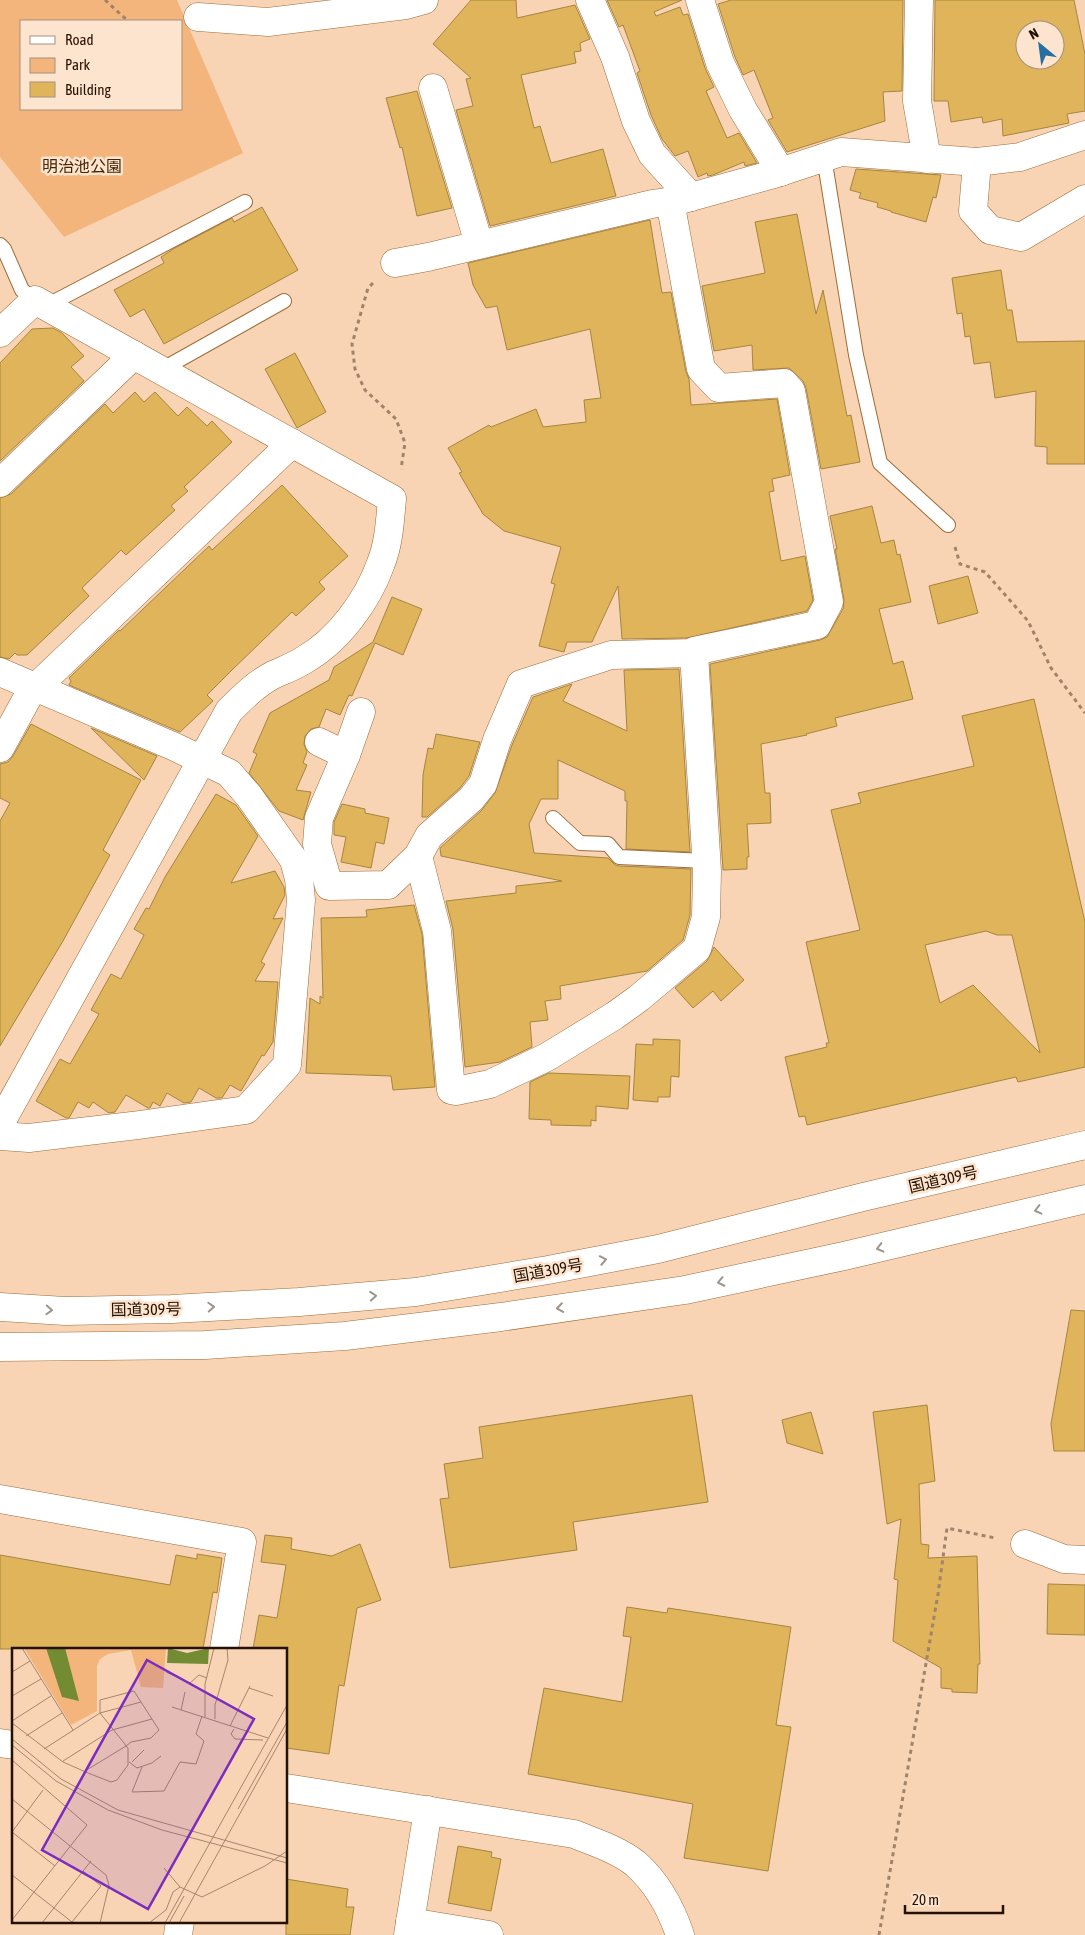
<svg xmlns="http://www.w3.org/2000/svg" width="1085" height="1935" font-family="'Asap Condensed','Noto Sans JP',sans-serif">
  <rect width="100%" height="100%" fill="#f8d4b5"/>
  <path fill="#f3b57c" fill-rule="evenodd" d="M0,0h177l66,153 -179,84 -64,-80zM21,21h160v88h-160z"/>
  <g fill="#dfb45b" stroke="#a6853f" fill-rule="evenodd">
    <polygon points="471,0 516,0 517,18 575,5 590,39 580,43 581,51 574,52 576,63 521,75 534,128 540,126 551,163 603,149 616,196 490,226 456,110 473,106 466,79 471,78 433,44"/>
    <polygon points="607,0 682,0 654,12 656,16 680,7 683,15 688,14 705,68 714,87 706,91 727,138 739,133 757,163 745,166 744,162 713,175 708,176 707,173 698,177 688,151 675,156 662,139 651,115 637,73 640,71 623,25 619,27"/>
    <polygon points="731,0 903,0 902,91 883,92 885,121 787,152 768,120 773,118 754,70 743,75 735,57 718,4"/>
    <path d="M935,0h139l11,54v57l-18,3 2,9 -66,13 -1,-17 -19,4 -1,-6 -31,5 -3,-21h-14zM1025,30h30v30h-30z"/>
    <polygon points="417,91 452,208 417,216 402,147 400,148 386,98"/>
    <polygon points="856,169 941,175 936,198 933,197 926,222 891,212 891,211 877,207 878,203 859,198 861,193 850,190"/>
    <polygon points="262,207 298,270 164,344 144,309 130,317 114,290 164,263 161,257 175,248 232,218 234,222"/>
    <polygon points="797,214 816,314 823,290 847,416 851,415 860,462 821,469 806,388 803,381 789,368 753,370 752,345 714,351 702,286 765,273 755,222"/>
    <polygon points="650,220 662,293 671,292 686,372 689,379 691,405 777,399 790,475 772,479 774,491 769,492 781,561 805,556 813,600 807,611 687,638 622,639 618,586 592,642 567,642 564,652 539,646 555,584 551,583 561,547 504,531 483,514 459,473 462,472 448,448 489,425 491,427 536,409 543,427 586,422 584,400 601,398 590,329 507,350 497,306 486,308 473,285 468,263"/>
    <polygon points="1001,270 1007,310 1012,310 1017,342 1085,341 1085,464 1047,464 1047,447 1035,446 1036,391 995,398 990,362 974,364 970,336 965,337 962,313 957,314 952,278"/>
    <polygon points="53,328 62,333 84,356 71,367 84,381 0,461 0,363 32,329"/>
    <polygon points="295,353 326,412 297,428 265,369"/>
    <polygon points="135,392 144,402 155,392 178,416 187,407 207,426 212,421 232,442 184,487 188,491 171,506 175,510 126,555 121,550 82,588 89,596 27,655 17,655 15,653 9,659 0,657 0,498 11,494 105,404 113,413"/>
    <polygon points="282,485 348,556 319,582 325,589 296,616 292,612 232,670 207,695 213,701 180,732 69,685 71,681 69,678 119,630 120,631 209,546 212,550"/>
    <polygon points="872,506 881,543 894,540 897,555 900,554 911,602 879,609 893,664 903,661 913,699 835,718 837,726 806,734 807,735 761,744 765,793 770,793 771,823 747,824 749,857 747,857 747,869 723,870 710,664 820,640 827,637 843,609 844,600 835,549 837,549 830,516"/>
    <polygon points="968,576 978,613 938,624 929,586"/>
    <polygon points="392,597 422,609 403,655 375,643 352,696 349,695 340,715 326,709 319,727 311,729 305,736 304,744 307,752 303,763 307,765 296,790 311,792 303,820 279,811 249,773 257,754 253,752 270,713 329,680 334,667 373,642"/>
    <polygon points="679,669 690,852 626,849 627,801 625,801 625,791 558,760 558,799 541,799 529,824 534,853 608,858 615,865 619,866 691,869 690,915 683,940 647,971 560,986 561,999 545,1001 548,1020 530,1022 532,1047 500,1062 465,1067 453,929 446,901 516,893 516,886 562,881 441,856 440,848 481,811 495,793 512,745 533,697 572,684 563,701 627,731 624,670"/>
    <path d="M1034,699l51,223v145l-67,15 -2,-5 -209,48 -2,-9 -6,1 -14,-60 42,-10 -1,-4h3l-23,-101 54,-12 -29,-120 30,-7 -3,-10 116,-27 -12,-50zM986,931l11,4h15l28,118 -67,-68 -33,18 -15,-58z"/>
    <polygon points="31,724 141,780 103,850 110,855 63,941 0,1046 0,821 10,803 0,798 0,764 8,762 13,756"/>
    <polygon points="91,728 157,756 144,780"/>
    <polygon points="436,734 480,742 469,776 460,788 427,817 422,817 423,775 428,748 433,749"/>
    <polygon points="216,794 236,805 258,836 231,883 275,871 284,887 285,895 273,919 283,918 261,962 265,964 255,981 278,982 273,1042 264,1056 262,1055 241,1091 230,1085 222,1098 216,1098 199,1088 191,1102 184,1103 167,1093 160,1106 153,1102 150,1108 148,1108 126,1095 115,1112 109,1113 93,1102 89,1108 78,1102 69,1118 66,1118 36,1101 60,1059 70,1064 99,1014 91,1010 111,974 121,979 144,935 134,929 146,908 149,909 165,877"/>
    <polygon points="342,804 365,809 365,813 389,818 384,844 376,842 371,868 341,862 346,837 334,835 334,822"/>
    <polygon points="414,905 422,934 435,1087 393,1090 391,1076 306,1073 310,998 320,1004 320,996 323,998 321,918 367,917 366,910"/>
    <polygon points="714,947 744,980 721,1001 713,991 693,1008 675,988 707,961"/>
    <polygon points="653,1039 680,1040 679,1077 671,1076 670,1097 658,1097 658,1102 633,1100 636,1044 653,1045"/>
    <polygon points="549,1073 630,1076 628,1109 596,1106 596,1121 591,1120 591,1126 551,1125 551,1120 529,1119 530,1082"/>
    <polygon points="1071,1310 1085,1311 1085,1451 1054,1451 1051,1424"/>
    <polygon points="692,1395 708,1502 573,1522 577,1550 450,1568 440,1499 449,1498 444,1464 483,1458 479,1427"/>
    <polygon points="927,1405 935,1481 919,1484 921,1544 929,1545 928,1558 977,1556 980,1664 978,1664 977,1693 952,1692 952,1689 941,1688 941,1668 893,1641 898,1580 894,1579 901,1519 887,1524 873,1412"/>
    <polygon points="811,1412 823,1454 787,1443 782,1420"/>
    <polygon points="265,1535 292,1538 291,1549 332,1556 360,1544 381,1600 357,1608 344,1686 339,1685 329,1754 286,1748 286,1649 253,1649 259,1615 277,1618 286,1565 261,1562"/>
    <polygon points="197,1554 222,1558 217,1593 213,1592 203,1649 0,1649 0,1555 170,1585 176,1555 197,1559"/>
    <polygon points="1048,1584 1085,1585 1085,1635 1047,1634"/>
    <polygon points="627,1607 667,1613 668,1608 791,1627 776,1725 791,1727 768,1871 684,1858 693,1804 528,1774 544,1688 622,1702 631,1637 623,1636"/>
    <polygon points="458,1846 492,1852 491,1857 501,1859 491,1911 448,1903"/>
    <polygon points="286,1879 348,1889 346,1907 354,1907 350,1935 286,1935"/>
  </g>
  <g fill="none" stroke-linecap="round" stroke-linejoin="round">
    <g stroke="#a06b36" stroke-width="16">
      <g id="lane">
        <polyline points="824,157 856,355 880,463 948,525"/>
        <polyline points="0,245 4,249 22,290 35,300"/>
        <polyline points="46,306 245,202"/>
        <polyline points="161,370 284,301"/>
        <polyline points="553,818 580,843 608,844 619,857 706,861"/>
      </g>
    </g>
    <g stroke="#a06b36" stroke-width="29">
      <g id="street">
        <polyline points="590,0 615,57 636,121 652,154 691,197"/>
        <polyline points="700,0 720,63 743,110 781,172"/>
        <polyline points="919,0 917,101 927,159"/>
        <polyline points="198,17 268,22 406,5 424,0"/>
        <polyline points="433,88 479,244"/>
        <polyline points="977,162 973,211 990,230 1021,237 1085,199"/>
        <polyline points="395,263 428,257 652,204 680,200 774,174 841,152 977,162 1020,157 1085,135"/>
        <path d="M0,333l35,-33 357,199c-2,21 -3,44 -11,64 -13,37 -42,77 -77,97 -9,6 -20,10 -31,15 -17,9 -30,22 -44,36l-229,413"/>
        <polyline points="0,483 134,355"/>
        <polyline points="0,672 175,747 229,773 249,796 294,860 299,879 301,900 287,1065 246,1110 139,1125 29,1138 0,1136"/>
        <polyline points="361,712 346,755 319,818 317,844 329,886 388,885 418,856 429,836 471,799 483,784 497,740 521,684 611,655 694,653 694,651 817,625 829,602 791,391 784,383 719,388 701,369 670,201"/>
        <polyline points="319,742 346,755"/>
        <polyline points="0,748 30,693 292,443"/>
        <polyline points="418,856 437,931 451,1090 456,1091 490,1084 547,1057 614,1016 639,998 697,949 706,917 707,871 694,653"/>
        <polyline points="0,1499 242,1542 224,1649"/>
        <polyline points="1025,1544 1064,1559 1085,1560"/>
        <polyline points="410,1922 489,1935"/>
        <polyline points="178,1935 180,1921"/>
        <polyline points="408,1935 428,1810"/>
      </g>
    </g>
    <g stroke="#a06b36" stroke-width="29">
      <g id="secondary">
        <polyline points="0,1743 14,1745"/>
        <path d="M286,1788l288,46c20,8 45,16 62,30 21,19 35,44 44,71"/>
      </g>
    </g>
    <g stroke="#a06b36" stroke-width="29">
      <g id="highway">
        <polyline points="0,1307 65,1311 172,1309 299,1302 416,1292 548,1270 658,1249 863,1197 1085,1145"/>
        <polyline points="0,1347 205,1345 345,1336 501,1317 685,1290 844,1256 1085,1199"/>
      </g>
    </g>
    <g stroke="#a1836a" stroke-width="3" stroke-dasharray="4 4" stroke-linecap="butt">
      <polyline points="105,0 128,21"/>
      <polyline points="373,283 368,288 352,344 355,369 365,390 396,419 405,443 401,469"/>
      <polyline points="955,547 960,564 985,572 1028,621 1051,668 1085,713"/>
      <polyline points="879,1935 938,1594 947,1528 995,1538"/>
    </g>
    <use href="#lane" stroke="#fff" stroke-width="14"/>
    <use href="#street" stroke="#fff" stroke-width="28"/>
    <use href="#secondary" stroke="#fff" stroke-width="28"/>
    <use href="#highway" stroke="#fff" stroke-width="28"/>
  </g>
  <defs><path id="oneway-chevron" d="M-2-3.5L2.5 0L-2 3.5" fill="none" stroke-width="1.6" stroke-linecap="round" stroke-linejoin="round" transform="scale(1.25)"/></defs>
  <g stroke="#9d948c">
    <use href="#oneway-chevron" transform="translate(1038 1210) rotate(166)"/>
    <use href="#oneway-chevron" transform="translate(880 1248) rotate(166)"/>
    <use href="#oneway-chevron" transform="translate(603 1260) rotate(-11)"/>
    <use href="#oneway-chevron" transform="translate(721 1282) rotate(168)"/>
    <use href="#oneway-chevron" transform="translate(373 1296) rotate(-5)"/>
    <use href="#oneway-chevron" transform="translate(211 1307) rotate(-3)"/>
    <use href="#oneway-chevron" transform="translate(560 1308) rotate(172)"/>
    <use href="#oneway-chevron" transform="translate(49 1310) rotate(3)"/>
  </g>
  <g text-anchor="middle" stroke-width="5" stroke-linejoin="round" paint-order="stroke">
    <g font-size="16" fill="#402506" stroke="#fce4cf">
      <text x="82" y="172">明治池公園</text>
    </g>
    <g font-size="16" fill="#261100" stroke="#fce4cf">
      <text transform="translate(943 1179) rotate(-13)" y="6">国道309号</text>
      <text transform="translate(548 1270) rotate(-10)" y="6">国道309号</text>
      <text transform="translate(146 1309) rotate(-1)" y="6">国道309号</text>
    </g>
  </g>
  <g transform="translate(12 1648)">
    <rect width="275" height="275" fill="#f8d4b5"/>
    <path d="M12,0h142l-3,40 -22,-1 -10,-37 -23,4 -8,5 -3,7v45l-26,14z" fill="#f3b57c"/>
    <path d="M34,0h19l14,53 -17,-4zM156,0l19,5 22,-5 -1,16 -41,-1z" fill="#738c34"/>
    <path fill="none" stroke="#a4866d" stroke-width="1" d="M10,0l51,82M0,24l18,-11M154,24l24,11 9,-8 8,3M237,40l24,8M0,48l29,-17M160,59l96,31M169,62l4,-18M193,69v-33l9,-36M203,71v-14l13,-45 -1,-12M0,73l39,-25M0,75l51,39 25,11 23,9 6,-2 11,-15v-17l-2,-2 -2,-3 -24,-30v-13l34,-9 25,39 -8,8 -20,4 -5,4 -41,25M218,78l20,-40M222,81l-3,5 4,5 28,1M14,88l36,-23M0,91l49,40 57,31 169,48M0,97l44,36 52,29 54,20 125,33M32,101l56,-36 41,-11M0,112l75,65 -75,95M51,113l49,-31 40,-11M117,114l8,6 15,-5 9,-7M120,114l12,-12M130,119l-10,25 32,-1 16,-29 16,2 8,-23 -8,-7 6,-18M0,151l94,76 3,10 -9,38M226,161l49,-87M0,184l43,34M0,184l31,-42M152,220l16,19 22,10 63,-31 22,-15M0,227l60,47 29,-36 -18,-15M30,275l49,-62M137,275l17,-13 7,-18 7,-5M153,275l122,-218M157,275l15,-27M167,275l108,-194"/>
    <path fill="#7b2cbf" fill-opacity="0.15" stroke="#7b2cbf" stroke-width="2.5" d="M135,12l107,59 -106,190 -106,-59z"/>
    <rect width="275" height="275" fill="none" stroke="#261100" stroke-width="2.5"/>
  </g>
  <rect x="20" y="20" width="162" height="90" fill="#fce4cf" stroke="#a6907c"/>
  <rect x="30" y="36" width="25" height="8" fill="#ffffff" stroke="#a6907c"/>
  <text x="65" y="45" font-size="15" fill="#261100">Road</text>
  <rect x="30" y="58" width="25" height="15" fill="#f3b57c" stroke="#a6907c"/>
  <text x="65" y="70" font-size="15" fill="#261100">Park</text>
  <rect x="30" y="82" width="25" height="15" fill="#dfb45b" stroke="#a6907c"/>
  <text x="65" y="95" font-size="15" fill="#261100">Building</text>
  <g transform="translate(1040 45) rotate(331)"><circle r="24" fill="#fce4cf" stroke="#a6907c"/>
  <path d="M0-4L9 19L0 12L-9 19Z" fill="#266fa3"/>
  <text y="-8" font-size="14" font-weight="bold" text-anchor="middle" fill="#261100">N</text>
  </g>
  <path d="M905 1905v8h98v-8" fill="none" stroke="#261100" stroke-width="2.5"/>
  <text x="912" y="1905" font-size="15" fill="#261100" stroke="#fce4cf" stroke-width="4" paint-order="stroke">20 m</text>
</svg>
